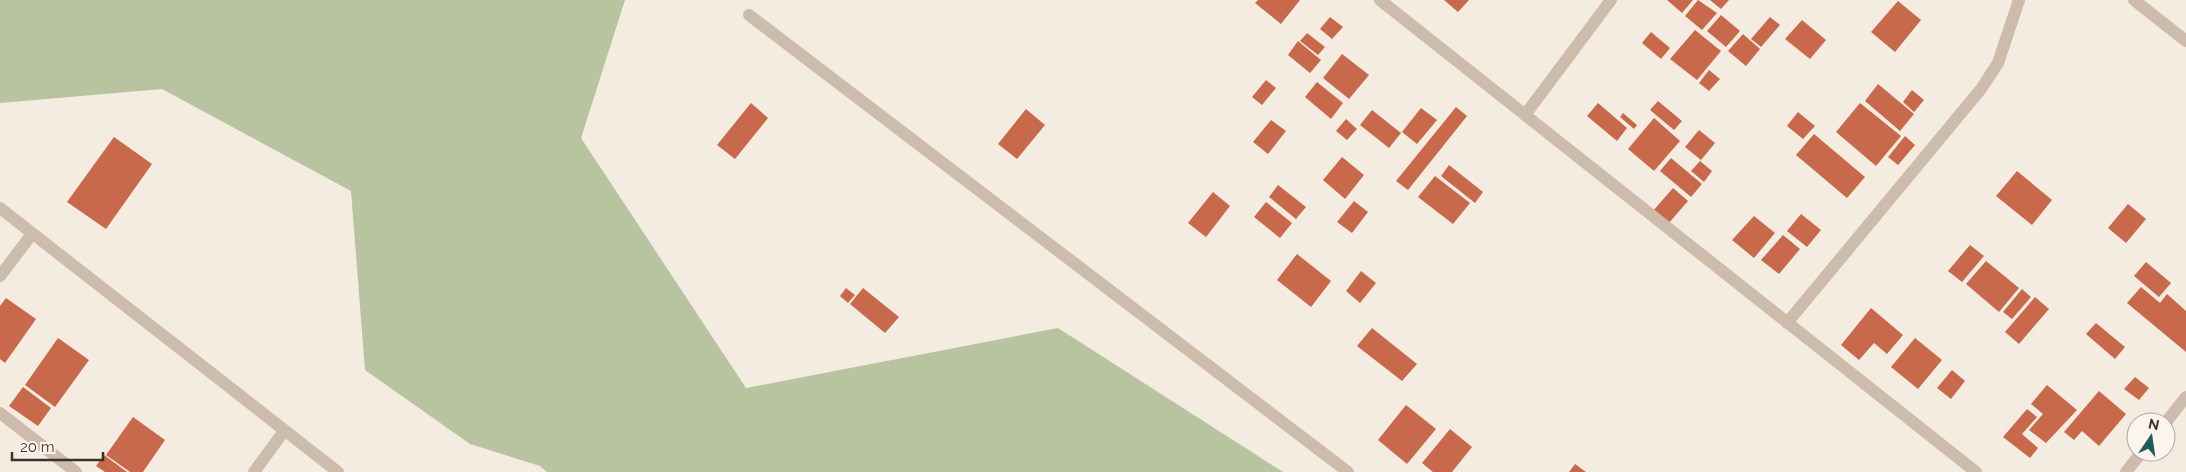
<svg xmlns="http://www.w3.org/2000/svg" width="2186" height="472" font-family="Raleway,sans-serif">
  <rect width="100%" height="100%" fill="#f4ebe1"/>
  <polygon fill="#b8c4a0" points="0,0 625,0 581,138 746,388 1058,328 1283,472 547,472 540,466 470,444 365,370 351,191 162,89 0,103"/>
  <g fill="#c8694b">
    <polygon points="1258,0 1300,0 1281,24 1255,3"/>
    <polygon points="1444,0 1469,0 1458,12"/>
    <polygon points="1667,0 1693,0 1682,13"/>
    <polygon points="1698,0 1717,13 1702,30 1685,16"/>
    <polygon points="1710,0 1729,0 1721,9"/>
    <polygon points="1898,1 1921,20 1895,52 1871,32"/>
    <polygon points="1721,15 1740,31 1726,47 1707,31"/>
    <polygon points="1330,17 1343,27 1332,39 1320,29"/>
    <polygon points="1770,17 1780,25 1761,47 1751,39"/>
    <polygon points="1802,20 1826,40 1810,59 1785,39"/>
    <polygon points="1695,30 1721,51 1697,80 1670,59"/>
    <polygon points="1651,32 1670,48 1661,59 1642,43"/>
    <polygon points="1307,33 1325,47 1318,55 1300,41"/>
    <polygon points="1743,34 1760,49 1746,66 1728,51"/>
    <polygon points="1298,41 1321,60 1310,73 1288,55"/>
    <polygon points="1342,54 1369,75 1349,99 1323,78"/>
    <polygon points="1709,70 1720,79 1709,91 1699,83"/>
    <polygon points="1266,80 1276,88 1262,105 1252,97"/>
    <polygon points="1317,82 1343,103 1331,119 1305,97"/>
    <polygon points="1878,84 1914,114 1900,131 1865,101"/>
    <polygon points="1912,90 1924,100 1914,112 1903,102"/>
    <polygon points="1658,101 1682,121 1674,130 1650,110"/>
    <polygon points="751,103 768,118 735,159 717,145"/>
    <polygon points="1598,103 1627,128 1617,141 1587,116"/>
    <polygon points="1860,103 1901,136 1876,166 1836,132"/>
    <polygon points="1456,107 1467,116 1408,190 1396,181"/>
    <polygon points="1421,108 1437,120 1417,144 1402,132"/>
    <polygon points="1026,109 1045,125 1017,159 998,144"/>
    <polygon points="1372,110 1401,133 1389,148 1360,125"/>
    <polygon points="1798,112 1815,126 1803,139 1787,126"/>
    <polygon points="1623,113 1637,125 1634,129 1620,117"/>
    <polygon points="1654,118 1680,141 1654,171 1628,149"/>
    <polygon points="1346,119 1357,129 1347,140 1336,131"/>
    <polygon points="1271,120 1286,131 1268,154 1253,142"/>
    <polygon points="1699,130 1715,143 1701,160 1685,147"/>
    <polygon points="1814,134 1865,177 1847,198 1796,155"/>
    <polygon points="1905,136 1915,145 1898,165 1888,157"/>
    <polygon points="114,137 152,164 106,229 67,202"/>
    <polygon points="1342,157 1364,175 1345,199 1323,180"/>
    <polygon points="1671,158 1702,184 1691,197 1660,171"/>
    <polygon points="1700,161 1712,171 1704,182 1691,171"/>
    <polygon points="1449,165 1483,192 1475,203 1441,176"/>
    <polygon points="2017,171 2052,200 2032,225 1996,196"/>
    <polygon points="1435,176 1470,203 1453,224 1418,197"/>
    <polygon points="1278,185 1306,207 1296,219 1269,197"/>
    <polygon points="1673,188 1688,201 1668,224 1653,211"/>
    <polygon points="1213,192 1230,206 1206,237 1188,223"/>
    <polygon points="1354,201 1368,212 1352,233 1337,222"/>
    <polygon points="1266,202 1292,223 1280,238 1254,217"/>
    <polygon points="2128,204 2146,219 2126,243 2108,228"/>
    <polygon points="1801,214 1821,230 1807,247 1787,231"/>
    <polygon points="1754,216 1775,233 1754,258 1732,240"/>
    <polygon points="1783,235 1800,249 1779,274 1761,260"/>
    <polygon points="1970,245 1984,256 1962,282 1948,271"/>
    <polygon points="1297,254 1331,281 1311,307 1277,280"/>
    <polygon points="1986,261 2019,288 1999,312 1966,284"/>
    <polygon points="2146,262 2171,283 2159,297 2134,276"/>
    <polygon points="1361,271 1376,283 1360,303 1346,291"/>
    <polygon points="2141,287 2160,303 2167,294 2186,311 2186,352 2127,303"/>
    <polygon points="846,288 855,295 848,303 840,296"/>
    <polygon points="863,288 899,317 885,333 850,304"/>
    <polygon points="2022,289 2031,297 2012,319 2003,312"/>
    <polygon points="2035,297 2049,309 2019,344 2005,332"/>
    <polygon points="6,298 36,319 5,363 0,359 0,306"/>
    <polygon points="1871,308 1903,335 1887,354 1874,343 1859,360 1841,345"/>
    <polygon points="2096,323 2125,347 2115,359 2086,334"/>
    <polygon points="1372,328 1417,364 1402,381 1357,346"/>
    <polygon points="58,338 89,360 55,407 25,385"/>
    <polygon points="1915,338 1942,360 1918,389 1891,367"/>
    <polygon points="1952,370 1965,381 1951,399 1937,388"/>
    <polygon points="2135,377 2149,388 2139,400 2124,389"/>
    <polygon points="2047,385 2077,410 2046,443 2029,430 2043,414 2031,404"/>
    <polygon points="23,387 51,408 38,426 9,406"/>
    <polygon points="2099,391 2126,414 2099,446 2082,431 2074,440 2064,432"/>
    <polygon points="1406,405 1436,429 1407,464 1378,440"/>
    <polygon points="2027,409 2037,417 2022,434 2038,448 2030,458 2003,437"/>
    <polygon points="133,417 165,440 143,472 130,472 106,455"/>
    <polygon points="1450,429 1472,447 1452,472 1433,472 1422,463"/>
    <polygon points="104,455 127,472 105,472 96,466"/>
    <polygon points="1575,464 1586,472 1569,472"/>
  </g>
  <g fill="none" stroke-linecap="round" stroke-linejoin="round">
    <g stroke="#cdbbac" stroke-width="12">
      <polyline points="2134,0 2186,41"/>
      <polyline points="0,276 32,234"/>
    </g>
    <g stroke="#cdbbac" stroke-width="12">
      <polyline points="1380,0 1976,472"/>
      <polyline points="749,15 1348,472"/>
      <polyline points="1525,115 1611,0"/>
      <polyline points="0,208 338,472"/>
      <polyline points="1787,323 1981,89 1998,63 2019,0"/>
      <polyline points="0,413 76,472"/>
      <polyline points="2166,422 2186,397"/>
      <polyline points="254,472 284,431"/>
      <polyline points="2126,472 2142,452"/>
    </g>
  </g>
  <g transform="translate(2151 437) rotate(13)"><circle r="24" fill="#fbf5ee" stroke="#aea6a0"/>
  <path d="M0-4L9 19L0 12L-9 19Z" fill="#1f5a5e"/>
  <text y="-8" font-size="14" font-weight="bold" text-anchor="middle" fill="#3b302b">N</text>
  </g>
  <path d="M12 452v8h91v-8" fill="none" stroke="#3b302b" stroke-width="2.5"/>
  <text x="20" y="452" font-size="15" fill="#3b302b" stroke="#fbf5ee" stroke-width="4" paint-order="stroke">20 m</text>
</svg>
